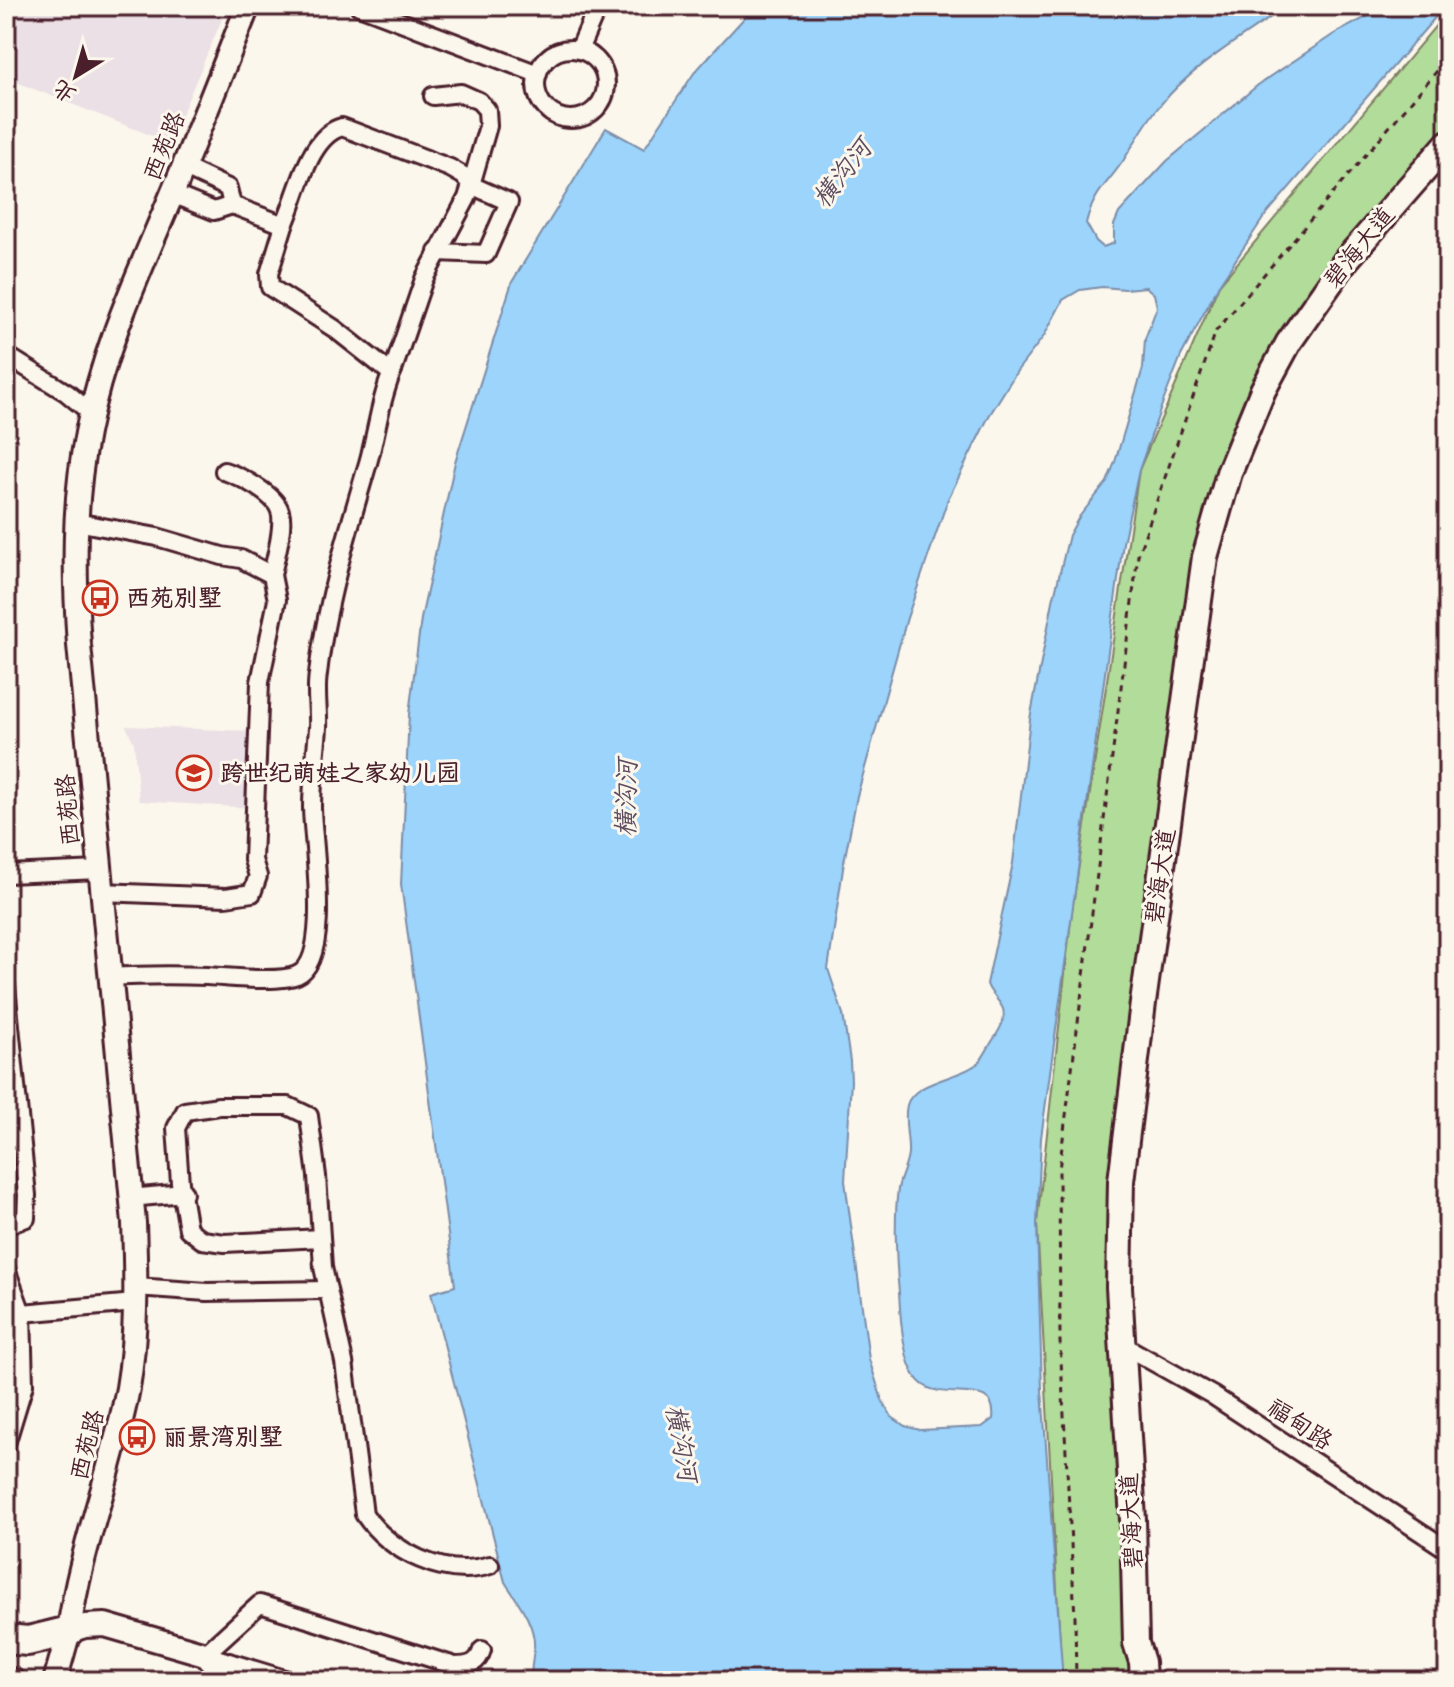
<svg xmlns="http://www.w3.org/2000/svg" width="1454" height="1687" font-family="Sriracha,'LXGW WenKai TC',sans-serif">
  <rect width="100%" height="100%" fill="#fbf7ec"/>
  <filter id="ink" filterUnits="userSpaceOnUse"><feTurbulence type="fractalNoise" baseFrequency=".0125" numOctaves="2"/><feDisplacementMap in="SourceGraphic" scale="16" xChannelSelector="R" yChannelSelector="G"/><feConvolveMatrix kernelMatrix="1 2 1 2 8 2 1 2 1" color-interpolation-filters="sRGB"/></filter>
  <g filter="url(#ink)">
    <g fill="#ebe0e5">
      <polygon points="6,6 221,6 222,19 173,135 160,139 6,78"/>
      <polygon points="126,726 249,731 252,808 139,801 134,743"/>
    </g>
    <polygon fill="#b2dc9a" stroke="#7e7e62" stroke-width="2" points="1448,11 1448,148 1314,304 1216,512 1118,1266 1137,1681 1062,1681 1037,1223 1072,911 1139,470 1219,285"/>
    <path fill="#9cd4fb" stroke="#7b8ca8" stroke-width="2" fill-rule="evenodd" d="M755,6h532c-44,31 -96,60 -130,103 -13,16 -23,35 -34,52 -17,25 -29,31 -37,62l10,18 7,6 11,-4v-18l5,-12 11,-12 37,-40 91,-76 76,-51 53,-28h58l-181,211 -45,68 -38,71 -18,46 -24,68 -16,73 -82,595 -4,85 5,167 21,291h-531c-2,-13 1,-21 2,-33 2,-24 -17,-47 -29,-66l-74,-289 24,-7 -54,-402 8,-170 12,-95 34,-157 57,-180 94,-154 38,21 50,-76zM1102,287l23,2 21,-2 8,7 3,13 -12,32 -2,29 -28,94 -8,20 -28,35 -10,18 -16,66 -23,118 -17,144 -26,121c3,10 12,15 16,25 3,10 -3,20 -8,28 -6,8 -10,19 -17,26 -16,15 -65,18 -71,42 -4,16 2,33 1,49 -1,12 -8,23 -10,35 -4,28 -2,75 1,103 1,22 4,66 16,84 20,34 83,-4 78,43l-11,8 -62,3 -15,-4 -13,-9 -10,-17 -13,-41 -24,-178 6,-100 -1,-20 -7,-47 -15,-45 16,-107 13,-66 50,-178 41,-119 41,-83 28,-45 27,-35 19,-36 17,-10z"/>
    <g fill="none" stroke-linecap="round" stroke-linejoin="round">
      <g stroke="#4a1f2b" stroke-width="22">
        <g id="street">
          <polyline points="359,6 538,74"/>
          <circle cx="571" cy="84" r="35"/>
          <polyline points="579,50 598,6"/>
          <polyline points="433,96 461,93 479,101 487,110 488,126 471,185 509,202 486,254 437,252"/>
          <path d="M183,167l45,21 4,17 52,20c14,-30 24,-89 58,-98l108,41 14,8 7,9 -4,13 -43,81 -31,91h-6l-52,-41 -65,-42 -1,-13 15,-49"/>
          <polyline points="172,194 214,211 232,205"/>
          <polyline points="6,355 67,393 91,413"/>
          <path d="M224,471c16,5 51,23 56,40 5,15 -5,48 -8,64"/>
          <polyline points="76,522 157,537 222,556 241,559 272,575 277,600 260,682 253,860 258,876 252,893 226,897 101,892"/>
          <polyline points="6,874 100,870"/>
          <path d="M110,977c32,-2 65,-2 97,-1 21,1 72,7 90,-1 36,-15 15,-135 15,-168 0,-26 4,-52 6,-79 1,-17 -3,-36 0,-54 8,-71 30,-143 50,-211 9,-31 12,-64 25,-93"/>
          <polyline points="6,986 27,1195 26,1218 6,1226"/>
          <polyline points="130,1198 184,1193"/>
          <path d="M321,1238l-96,5 -23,-3 -14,-11 -8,-46 -4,-55 9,-17 34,-5h69l21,10 8,60 6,91 21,95 20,152c26,38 81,65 126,51"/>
          <polyline points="6,1269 22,1313 24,1385 6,1444"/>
          <polyline points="136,1287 207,1292 328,1290"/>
          <polyline points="22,1313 135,1303"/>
          <polyline points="1121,1344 1212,1395 1448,1550"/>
          <path d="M205,1654l55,-50 195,62c14,0 23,-2 27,-16"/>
          <polyline points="206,1655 291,1681"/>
        </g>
      </g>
      <g stroke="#4a1f2b" stroke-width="28">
        <g id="secondary">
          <path d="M69,1631c11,-83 44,-161 59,-243 9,-54 8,-110 6,-165l-55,-578c-5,-71 -6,-142 8,-212 16,-85 53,-162 86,-241 26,-61 50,-124 75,-186"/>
          <polyline points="55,1681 69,1631 85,1626 105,1625 205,1654 229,1681"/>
        </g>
      </g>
      <g stroke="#4a1f2b" stroke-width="30">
        <g id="primary">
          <polyline points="6,1680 12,1681"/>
          <polyline points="1143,1681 1142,1662 1136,1643 1133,1520 1119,1287 1121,1181 1143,1003 1205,557 1229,473 1263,390 1289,342 1347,259 1448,143"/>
        </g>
      </g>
      <g stroke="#4a1f2b" stroke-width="34">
        <polyline id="highway" points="6,1639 28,1641 69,1631"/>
      </g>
      <polyline stroke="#4a1f2b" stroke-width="3" stroke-dasharray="6 6" stroke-linecap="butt" points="1076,1681 1075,1617 1060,1342 1059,1170 1138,555 1216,331 1448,58"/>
      <use href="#street" stroke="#fbf7ec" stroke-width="16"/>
      <use href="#secondary" stroke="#fbf7ec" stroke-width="22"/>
      <use href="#primary" stroke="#fbf7ec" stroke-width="24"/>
      <use href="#highway" stroke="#fbf7ec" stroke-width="28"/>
    </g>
  </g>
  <defs>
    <g id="bus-ring" transform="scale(1.8)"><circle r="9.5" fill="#fbf7ec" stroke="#c8321e" stroke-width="1.5"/><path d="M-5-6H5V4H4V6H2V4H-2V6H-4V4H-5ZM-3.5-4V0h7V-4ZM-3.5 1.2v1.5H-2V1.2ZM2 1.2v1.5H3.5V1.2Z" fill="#c8321e"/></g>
    <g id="school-ring" transform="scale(1.8)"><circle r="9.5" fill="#fbf7ec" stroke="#c8321e" stroke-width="1.5"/><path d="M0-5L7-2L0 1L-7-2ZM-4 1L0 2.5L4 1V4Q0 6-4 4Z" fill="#c8321e"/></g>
  </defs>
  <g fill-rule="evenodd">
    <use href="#bus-ring" x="100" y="598"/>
    <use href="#school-ring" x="194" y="773"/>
    <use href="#bus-ring" x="137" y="1437"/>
  </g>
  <g text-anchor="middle" stroke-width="6" stroke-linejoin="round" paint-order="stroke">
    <g font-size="24" fill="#4a1f2b" stroke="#fbf7ec">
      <text transform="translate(164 146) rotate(-68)" y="8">西苑路</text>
      <text transform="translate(1359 247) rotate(-51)" y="8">碧海大道</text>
      <text transform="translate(68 810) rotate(-95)" y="8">西苑路</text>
      <text transform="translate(1160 876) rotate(-82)" y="8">碧海大道</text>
      <text transform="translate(1300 1424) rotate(33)" y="8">福甸路</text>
      <text transform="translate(87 1445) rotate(-76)" y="8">西苑路</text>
      <text transform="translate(1131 1521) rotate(-93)" y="8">碧海大道</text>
    </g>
    <g font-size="24" font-weight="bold" fill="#4a1f2b" stroke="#fbf7ec" text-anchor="start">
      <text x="126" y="606">西苑别墅</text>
      <text x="220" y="781">跨世纪萌娃之家幼儿园</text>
      <text x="163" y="1445">丽景湾别墅</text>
    </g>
    <g font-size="26" font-style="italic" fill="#5e4c5f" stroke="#fbf7ec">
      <text transform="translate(842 173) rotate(-52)" y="9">横沟河</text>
      <text transform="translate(626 798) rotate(-89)" y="9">横沟河</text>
      <text transform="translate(682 1443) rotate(80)" y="9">横沟河</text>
    </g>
  </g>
  <rect width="1454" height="1687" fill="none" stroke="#fbf7ec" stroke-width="32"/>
  <rect x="16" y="16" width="1422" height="1655" fill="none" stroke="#4a1f2b" stroke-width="3" filter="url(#ink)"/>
  <g transform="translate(76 76) rotate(217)" stroke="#fbf7ec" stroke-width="6" paint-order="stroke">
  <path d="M0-6L14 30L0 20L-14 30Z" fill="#4a1f2b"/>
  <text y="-12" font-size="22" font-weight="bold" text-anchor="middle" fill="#4a1f2b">北</text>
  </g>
</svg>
